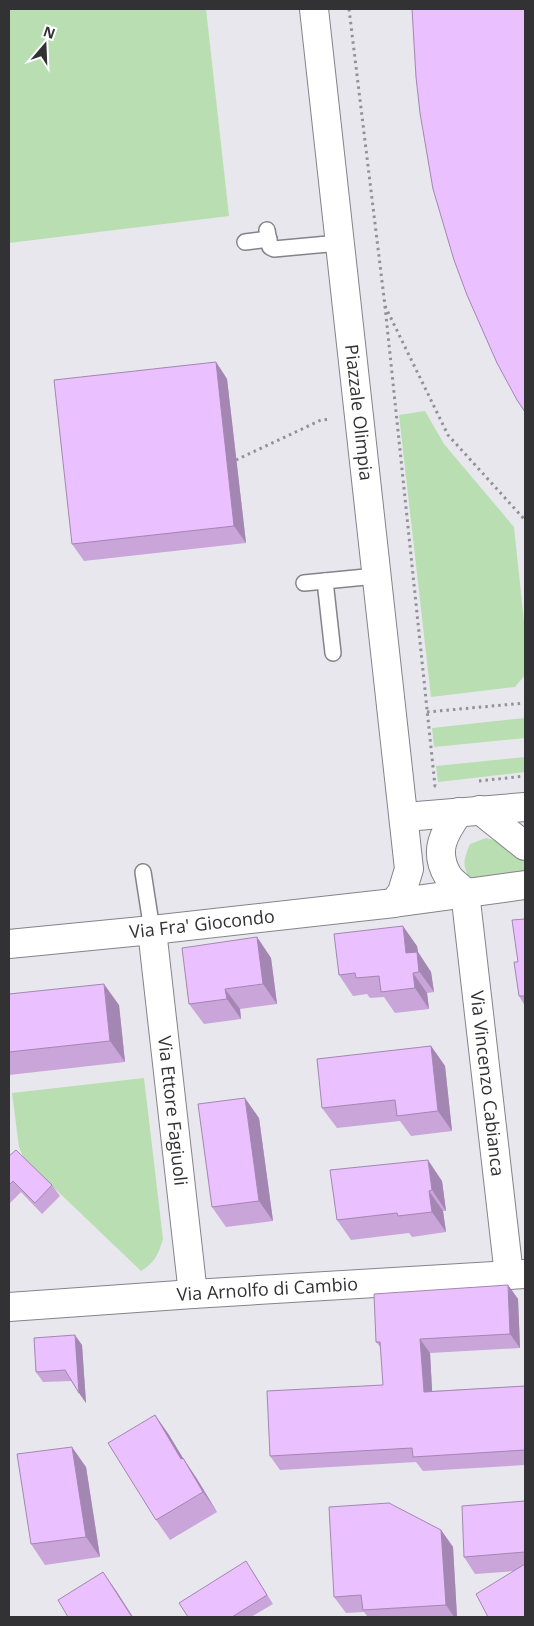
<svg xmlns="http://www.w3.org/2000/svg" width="534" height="1626" font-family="'Open Sans',sans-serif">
  <rect width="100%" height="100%" fill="#e8e7ee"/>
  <g fill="#b9deb1">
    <polygon points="9,9 206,9 229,216 9,243"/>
    <polygon points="425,411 444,444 514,527 525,631 525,675 515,687 431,697 399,415"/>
    <polygon points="525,718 525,738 434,747 432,728"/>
    <polygon points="525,757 525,772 438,782 436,766"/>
    <path d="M486,838l10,3 29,20v21l-54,-1c-9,-16 -8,-20 -1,-37z"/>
    <path d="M144,1078l19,161c-5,16 -8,23 -22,32l-117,-112 -5,-12 -7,-54z"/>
  </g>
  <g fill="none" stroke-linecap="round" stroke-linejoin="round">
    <g stroke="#85838a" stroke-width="18">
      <g id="service">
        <polyline points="267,230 270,247 274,249 339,243"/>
        <polyline points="245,242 269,239"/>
        <polyline points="325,581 333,653"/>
        <polyline points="304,583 376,576"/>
        <polyline points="143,872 152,930"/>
      </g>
    </g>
    <g stroke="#85838a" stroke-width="30">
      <g id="minor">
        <path id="s1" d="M314,9l95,860 -7,23 -8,11"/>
        <polyline points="480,810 525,846"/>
        <path id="s2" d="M459,812c-15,21 -26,39 -11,64 4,6 12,11 17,16l44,383"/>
        <polyline points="405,817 525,807"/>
        <path id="s3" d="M152,930l41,364"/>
        <path id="s4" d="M9,944l143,-14 242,-27 131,-18"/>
        <path id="s5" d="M9,1307l184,-13 332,-20"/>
      </g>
    </g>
    <g stroke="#929196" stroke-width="3" stroke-dasharray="2.5 4" stroke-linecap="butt">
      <polyline points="349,9 385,306 448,435 525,520"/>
      <polyline points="385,306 435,786 438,786"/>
      <polyline points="236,460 321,420 331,419"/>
      <polyline points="427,712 525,703"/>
      <polyline points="479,781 525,776"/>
    </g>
    <use href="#service" stroke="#fff" stroke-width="15"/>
    <use href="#minor" stroke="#fff" stroke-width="28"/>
  </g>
  <g fill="#c9a5da">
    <polygon points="216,362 227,379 246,543 84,561 72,544"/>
    <polygon points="525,919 525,1006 519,996 518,962"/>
    <polygon points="257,937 271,958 277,1004 240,1009 241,1019 204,1024 189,1004"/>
    <polygon points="417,946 418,952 431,972 434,992 427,993 429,1009 395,1013 384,997 370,998 367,994 353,996 339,975"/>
    <polygon points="9,994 119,1005 125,1062 9,1075"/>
    <polygon points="431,1046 445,1066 452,1131 411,1136 400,1121 337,1128 322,1108"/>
    <polygon points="259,1118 273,1221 226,1227 212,1207"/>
    <polygon points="9,1156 52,1185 60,1196 42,1214 21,1192 9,1204"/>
    <polygon points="442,1181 446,1211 443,1211 446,1232 412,1237 409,1233 351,1240 337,1220"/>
    <polygon points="508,1285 518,1299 520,1348 430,1353 432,1391 525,1386 525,1465 423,1471 416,1462 280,1470 270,1456 383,1385 381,1348 376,1342"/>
    <polygon points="82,1345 86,1403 71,1381 43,1382 36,1372"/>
    <polygon points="155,1415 169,1435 183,1458 197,1479 217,1512 170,1540 156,1520"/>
    <polygon points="86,1467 100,1557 45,1565 31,1544"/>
    <polygon points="525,1501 525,1617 515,1571 475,1574 464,1557"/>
    <polygon points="441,1530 453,1547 457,1617 368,1617 364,1612 346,1613 334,1597"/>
    <polygon points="252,1570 273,1604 251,1617 188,1617"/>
  </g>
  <g fill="#a486b2">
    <polygon points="216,362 227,379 246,543 234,526"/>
    <polygon points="403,926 417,946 418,952 431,972 434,992 406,953"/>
    <polygon points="257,937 271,958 277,1004 263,984"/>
    <polygon points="413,973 427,993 429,1009 415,988"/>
    <polygon points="104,984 119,1005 125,1062 110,1041"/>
    <polygon points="225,989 240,1009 241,1019 227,999"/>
    <polygon points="431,1046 445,1066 452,1131 438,1111"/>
    <polygon points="245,1098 259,1118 273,1221 259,1201"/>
    <polygon points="428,1160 442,1181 446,1211 432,1190"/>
    <polygon points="429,1191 443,1211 446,1232 432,1212"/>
    <polygon points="508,1285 518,1299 520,1348 510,1334"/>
    <polygon points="75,1335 82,1345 86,1403 79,1393"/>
    <polygon points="420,1339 430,1353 433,1406 424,1392"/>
    <polygon points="155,1415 169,1435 196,1480 181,1459"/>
    <polygon points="72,1447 86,1467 100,1557 86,1537"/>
    <polygon points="183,1458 197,1479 217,1512 203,1492"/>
    <polygon points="441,1530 453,1547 457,1617 454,1617 446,1605"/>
    <polygon points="103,1572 117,1592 133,1617 132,1617"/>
  </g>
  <g fill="#eac0fe" stroke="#a486b2">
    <polygon points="412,9 525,9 525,412 517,400 497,363 467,295 454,260 433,189 420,113 416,77"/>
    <polygon points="216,362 234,526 72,544 54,380"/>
    <polygon points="525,919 525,996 519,996 514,962 518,962 512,920"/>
    <polygon points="403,926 406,953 417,952 419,972 413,973 415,988 381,992 379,976 356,978 355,973 339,975 334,934"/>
    <polygon points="257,937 263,984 225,989 227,999 189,1004 182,948"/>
    <polygon points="104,984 110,1041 9,1052 9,994"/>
    <polygon points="431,1046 438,1111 397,1116 395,1100 322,1108 317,1059"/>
    <polygon points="245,1098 259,1201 212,1207 198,1104"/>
    <polygon points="16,1150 52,1185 35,1203 13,1181 9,1185 9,1156"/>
    <polygon points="428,1160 432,1190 429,1191 432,1212 398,1216 397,1213 337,1220 330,1170"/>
    <polygon points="508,1285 510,1334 420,1339 424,1392 525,1386 525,1450 413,1457 412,1448 270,1456 267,1391 383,1385 380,1342 376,1342 374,1294"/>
    <polygon points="75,1335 79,1393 65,1370 36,1372 34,1338"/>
    <polygon points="155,1415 181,1459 183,1458 203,1492 156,1520 108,1443"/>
    <polygon points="72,1447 86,1537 31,1544 17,1454"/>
    <polygon points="525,1501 525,1552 464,1557 462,1506"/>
    <polygon points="389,1503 441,1530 446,1605 363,1610 361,1595 334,1597 329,1507"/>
    <polygon points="246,1561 267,1595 232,1617 188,1617 179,1603"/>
    <polygon points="525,1564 525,1617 488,1617 476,1594"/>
    <polygon points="103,1572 132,1617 68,1617 58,1600"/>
  </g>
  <g text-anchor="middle" stroke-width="5" stroke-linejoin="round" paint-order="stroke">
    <g font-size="18" fill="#323134" stroke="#fff">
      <text dy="6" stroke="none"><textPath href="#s1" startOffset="406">Piazzale Olimpia</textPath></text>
      <text dy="6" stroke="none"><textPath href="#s4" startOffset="194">Via Fra' Giocondo</textPath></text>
      <text dy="6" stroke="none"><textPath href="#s2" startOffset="286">Via Vincenzo Cabianca</textPath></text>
      <text dy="6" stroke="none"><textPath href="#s3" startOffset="182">Via Ettore Fagiuoli</textPath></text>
      <text dy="6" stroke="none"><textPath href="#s5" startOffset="259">Via Arnolfo di Cambio</textPath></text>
    </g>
  </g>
  <rect width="534" height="1626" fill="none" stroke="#323134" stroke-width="20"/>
  <g transform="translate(45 45) rotate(19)" stroke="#ffffff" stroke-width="4" paint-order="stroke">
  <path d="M0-4L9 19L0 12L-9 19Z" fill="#323134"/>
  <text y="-8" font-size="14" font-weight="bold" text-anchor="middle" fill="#323134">N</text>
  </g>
</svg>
